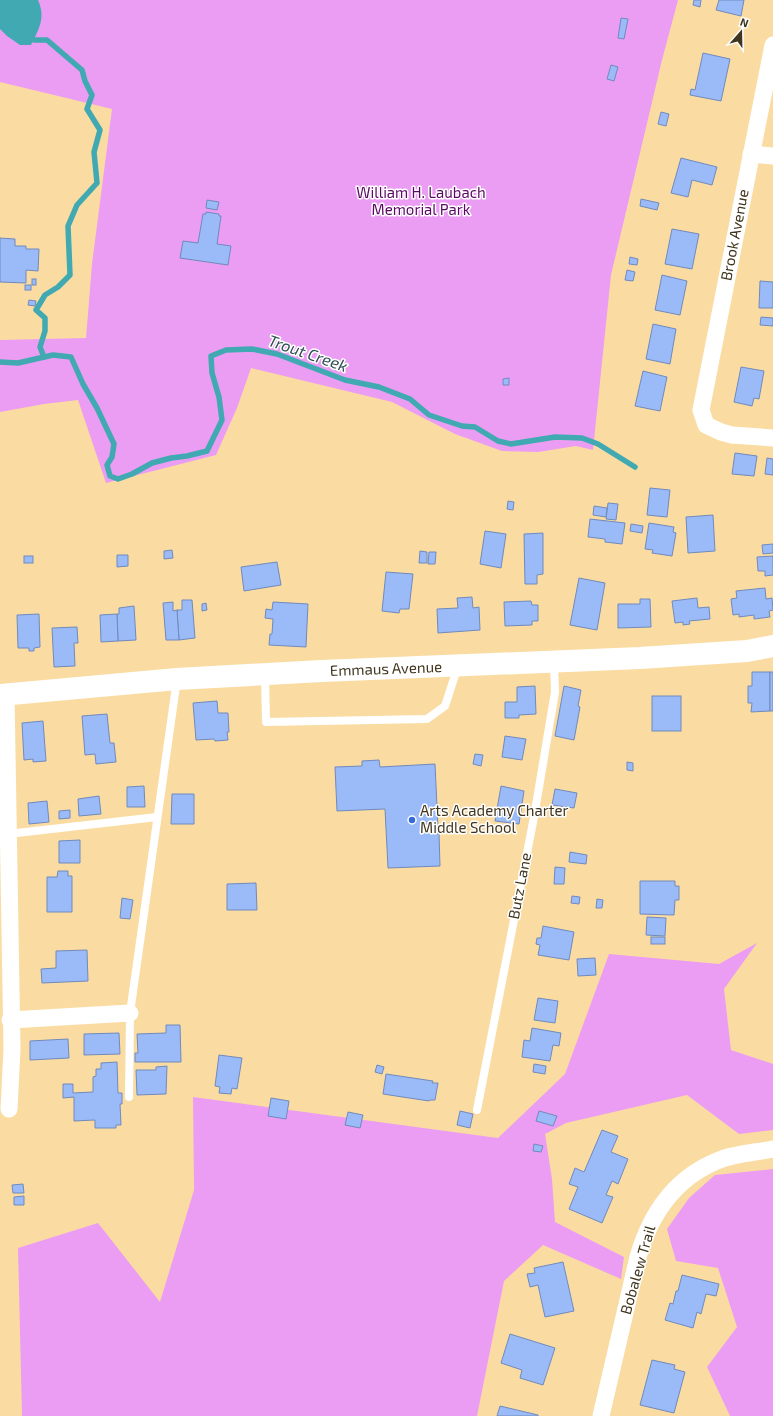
<svg xmlns="http://www.w3.org/2000/svg" width="773" height="1416" font-family="'Exo 2',sans-serif">
  <rect width="100%" height="100%" fill="#fadca2"/>
  <g fill="#eb9df3">
    <polygon points="0,0 678,0 662,60 611,275 593,450 576,446 538,452 502,451 455,434 392,402 251,368 237,408 216,455 106,483 78,400 44,404 0,412 0,340 86,338 92,264 112,109 0,82"/>
    <polygon points="757,943 724,989 731,1050 773,1064 773,1130 739,1134 687,1095 566,1123 545,1134 552,1179 555,1222 624,1257 621,1279 543,1245 504,1281 477,1416 22,1416 18,1248 98,1223 160,1302 194,1190 193,1097 498,1138 565,1074 609,954 719,964"/>
    <polygon points="773,1169 773,1416 730,1416 707,1367 737,1327 718,1268 676,1261 667,1229 689,1198 715,1175"/>
  </g>
  <path fill="#40a9b2" d="M0,0h38c8,18 1,29 -7,45h-11l-13,-9 -7,-7z"/>
  <g fill="none" stroke-linecap="round" stroke-linejoin="round">
    <g stroke="#40a9b2" stroke-width="5.5">
      <polyline points="34,40 47,40 82,70 85,81 92,95 87,109 100,130 94,152 97,183 77,205 68,226 70,275 58,287 45,295 36,310 45,318 45,331 40,347 44,357"/>
      <polyline points="0,362 18,363 53,355 71,357 83,384 97,408 114,444 112,457 107,465 110,476 118,479 132,474 152,463 171,458 187,456 207,451 222,420 219,397 212,373 211,356 226,350 252,349 277,354 345,380 379,387 410,399 429,415 462,426 475,427 498,441 511,444 555,437 582,438 598,444 635,467"/>
    </g>
  </g>
  <g fill="#9abaf8" stroke="#718abc">
    <polygon points="694,0 701,0 700,7 693,5"/>
    <polygon points="719,0 744,0 741,16 716,10"/>
    <polygon points="621,18 628,19 624,39 618,38"/>
    <polygon points="703,53 730,59 721,101 690,95 691,89 695,90"/>
    <polygon points="611,65 618,67 614,81 607,79"/>
    <polygon points="661,112 669,114 666,126 658,124"/>
    <polygon points="681,158 717,167 712,185 692,180 688,197 671,193"/>
    <polygon points="641,199 659,203 657,210 640,206"/>
    <polygon points="207,200 219,202 217,210 206,208"/>
    <polygon points="206,212 219,214 219,216 221,216 217,244 231,246 228,265 180,258 183,241 198,243 203,214 206,214"/>
    <polygon points="672,229 699,234 692,269 665,264"/>
    <polygon points="0,238 15,239 15,246 26,246 26,249 39,249 38,271 26,270 26,283 0,282"/>
    <polygon points="630,257 638,259 637,265 629,264"/>
    <polygon points="627,270 635,272 633,281 625,280"/>
    <polygon points="662,275 687,281 680,315 655,310"/>
    <rect x="32" y="279" width="4" height="6"/>
    <polygon points="760,281 773,282 773,308 759,308"/>
    <rect x="25" y="285" width="6" height="5"/>
    <polygon points="29,300 36,301 35,306 28,305"/>
    <polygon points="761,317 773,318 773,326 760,325"/>
    <polygon points="653,324 676,329 670,364 646,359"/>
    <polygon points="741,367 764,371 759,399 754,398 752,406 734,402"/>
    <polygon points="643,371 667,377 660,411 635,406"/>
    <polygon points="509,378 509,385 503,385 503,379"/>
    <polygon points="735,453 757,456 754,476 732,474"/>
    <polygon points="767,458 773,459 773,475 765,474"/>
    <polygon points="650,488 670,490 667,517 647,515"/>
    <polygon points="508,501 514,502 513,510 507,509"/>
    <polygon points="608,503 618,504 616,520 606,519"/>
    <polygon points="594,506 607,508 606,517 593,515"/>
    <polygon points="713,515 715,551 688,553 686,517"/>
    <polygon points="590,519 625,523 622,544 605,542 605,539 588,537"/>
    <polygon points="649,523 674,527 673,532 676,533 672,556 652,553 653,550 645,549"/>
    <polygon points="631,524 643,526 642,533 630,531"/>
    <polygon points="485,531 506,534 501,568 480,564"/>
    <polygon points="543,533 543,574 537,575 537,584 525,584 524,534"/>
    <polygon points="773,544 773,553 763,554 762,545"/>
    <polygon points="172,550 173,558 164,559 164,551"/>
    <polygon points="420,551 427,552 427,563 419,563"/>
    <polygon points="429,552 436,552 435,564 428,564"/>
    <polygon points="117,555 128,555 128,566 117,567"/>
    <rect x="24" y="556" width="9" height="7"/>
    <polygon points="773,556 773,575 765,576 765,571 758,571 757,557"/>
    <polygon points="277,562 281,585 244,591 241,567"/>
    <polygon points="386,572 413,574 409,609 400,609 399,613 382,611"/>
    <polygon points="579,578 605,583 597,630 570,625"/>
    <polygon points="765,588 766,599 772,598 773,610 769,611 770,617 754,619 754,615 739,617 739,614 733,615 731,599 737,598 736,591"/>
    <polygon points="472,597 473,608 479,607 480,630 438,633 437,609 458,608 457,598"/>
    <polygon points="697,598 698,608 709,607 710,619 689,621 690,624 683,625 683,622 675,623 672,601"/>
    <polygon points="640,599 650,599 651,627 618,628 618,604 640,604"/>
    <polygon points="182,600 192,600 195,638 179,640 177,610 182,610"/>
    <polygon points="531,601 532,605 538,605 538,621 532,621 532,625 505,626 504,602"/>
    <polygon points="173,602 173,611 177,610 179,640 166,640 163,603"/>
    <polygon points="273,602 308,604 306,647 269,645 270,634 272,634 273,619 265,618 266,609 272,610"/>
    <polygon points="206,603 207,610 202,611 202,604"/>
    <polygon points="134,606 136,640 118,641 117,614 119,614 119,608"/>
    <polygon points="39,614 40,647 34,648 34,651 29,651 29,648 18,648 17,615"/>
    <polygon points="117,614 118,641 101,642 100,615"/>
    <polygon points="77,627 78,643 74,643 75,666 54,667 52,628"/>
    <polygon points="752,672 770,672 770,711 751,712 752,703 748,703 748,686 752,686"/>
    <rect x="770" y="672" width="3" height="39"/>
    <polygon points="535,686 536,714 519,715 519,718 505,718 505,702 517,702 517,687"/>
    <polygon points="564,686 581,690 578,706 580,707 574,740 555,736"/>
    <rect x="652" y="696" width="29" height="35"/>
    <polygon points="217,701 218,713 228,713 229,732 227,732 228,740 215,741 214,739 196,740 193,703"/>
    <polygon points="107,714 110,743 114,743 116,762 96,764 95,754 85,755 82,716"/>
    <polygon points="43,721 46,761 33,762 33,759 24,760 22,723"/>
    <polygon points="505,736 526,739 522,760 502,757"/>
    <polygon points="475,754 483,755 481,766 473,764"/>
    <polygon points="379,760 380,767 435,764 438,828 435,828 435,834 439,833 440,866 388,868 385,809 337,811 335,767 362,766 362,761"/>
    <polygon points="627,762 633,763 633,771 627,770"/>
    <polygon points="144,786 145,807 127,807 127,787"/>
    <polygon points="501,786 524,791 519,824 495,821"/>
    <polygon points="555,789 577,793 574,808 552,805"/>
    <polygon points="172,794 194,794 194,824 171,824"/>
    <polygon points="99,796 101,814 79,816 78,799"/>
    <polygon points="47,801 49,822 29,824 28,803"/>
    <polygon points="70,810 70,818 59,819 59,811"/>
    <polygon points="80,840 80,863 59,863 59,841"/>
    <polygon points="570,852 587,855 586,864 569,862"/>
    <polygon points="555,867 565,868 564,884 554,884"/>
    <polygon points="58,871 68,871 68,876 72,876 72,912 47,912 47,877 57,877"/>
    <polygon points="640,881 675,881 675,886 679,886 679,900 675,900 674,915 640,914"/>
    <polygon points="256,883 257,910 227,910 227,884"/>
    <polygon points="572,896 580,897 579,904 571,903"/>
    <polygon points="122,898 133,900 130,919 120,918"/>
    <polygon points="597,899 603,900 602,908 596,908"/>
    <polygon points="647,917 666,918 665,936 646,935"/>
    <polygon points="543,926 574,932 569,960 538,955 540,945 536,944 537,938 541,938"/>
    <rect x="651" y="937" width="14" height="7"/>
    <polygon points="87,950 88,981 42,983 41,969 56,968 56,951"/>
    <polygon points="595,958 596,975 578,976 577,959"/>
    <polygon points="538,998 558,1001 555,1023 534,1020"/>
    <polygon points="166,1025 180,1025 181,1062 135,1062 135,1053 138,1053 137,1034 166,1033"/>
    <polygon points="532,1028 561,1033 559,1046 553,1045 550,1061 522,1057 524,1040 530,1041"/>
    <polygon points="119,1033 120,1054 84,1055 84,1034"/>
    <polygon points="68,1039 69,1058 30,1060 30,1041"/>
    <polygon points="219,1055 242,1058 237,1089 232,1088 231,1094 219,1093 220,1087 215,1086"/>
    <polygon points="117,1062 118,1093 122,1093 122,1104 120,1104 121,1125 116,1125 116,1128 95,1128 95,1120 74,1121 74,1097 63,1098 63,1084 73,1084 73,1093 93,1092 93,1077 96,1076 96,1069 101,1069 101,1063"/>
    <polygon points="534,1064 546,1066 545,1074 533,1072"/>
    <polygon points="377,1065 384,1067 382,1074 375,1072"/>
    <polygon points="167,1066 166,1094 137,1095 136,1070 156,1070 156,1067"/>
    <polygon points="386,1074 433,1081 432,1083 438,1083 435,1100 430,1100 429,1101 383,1094"/>
    <polygon points="271,1098 289,1101 286,1119 268,1116"/>
    <polygon points="460,1111 473,1114 470,1128 457,1125"/>
    <polygon points="539,1111 557,1116 553,1126 536,1121"/>
    <polygon points="348,1112 363,1115 360,1128 345,1125"/>
    <polygon points="602,1130 618,1136 611,1152 628,1159 618,1184 612,1181 606,1195 613,1197 602,1223 569,1209 578,1187 569,1184 575,1168 584,1172"/>
    <polygon points="534,1144 543,1146 541,1152 533,1151"/>
    <polygon points="23,1184 24,1193 13,1193 12,1185"/>
    <polygon points="24,1196 24,1205 14,1205 14,1197"/>
    <polygon points="563,1262 574,1311 545,1317 538,1285 530,1287 527,1274 535,1273 534,1268"/>
    <polygon points="682,1275 719,1284 716,1296 706,1294 701,1314 697,1312 693,1328 665,1320 670,1303 673,1304 676,1291 678,1291"/>
    <polygon points="510,1334 555,1348 543,1385 520,1378 522,1370 501,1363"/>
    <polygon points="652,1360 675,1365 674,1369 685,1372 674,1413 640,1405"/>
    <polygon points="500,1406 538,1415 538,1416 497,1416"/>
  </g>
  <g fill="none" stroke-linecap="round" stroke-linejoin="round">
    <g stroke="#fff" stroke-width="8">
      <polyline points="265,675 266,722 427,719 445,706 458,666"/>
      <polyline points="8,834 157,817"/>
      <polyline points="129,1097 130,1013 177,679"/>
      <polyline points="477,1110 534,817 555,692 554,663"/>
    </g>
    <g stroke="#fff" stroke-width="17">
      <polyline points="773,45 701,410 706,425 721,432 732,435 773,438"/>
      <polyline points="751,154 773,156"/>
      <polyline points="6,694 12,1049 9,1109"/>
      <polyline points="10,1020 130,1013"/>
      <path d="M601,1416l37,-159c13,-45 38,-81 84,-98 13,-5 36,-7 51,-10"/>
    </g>
    <polyline stroke="#fff" stroke-width="22" points="0,695 177,679 322,671 640,658 747,651 773,646"/>
  </g>
  <circle fill="#376ad9" stroke="#fff" stroke-width="1.5" cx="412" cy="820" r="4"/>
  <g text-anchor="middle" stroke-width="3" stroke-linejoin="round" paint-order="stroke">
    <g font-size="15" fill="#5b0964" stroke="#fff">
      <text x="421" y="198">William H. Laubach<tspan x="421" dy="17">Memorial Park</tspan></text>
    </g>
    <g font-size="15" fill="#41351d" stroke="#fff">
      <text transform="translate(735 235) rotate(-79)" y="5">Brook Avenue</text>
      <text transform="translate(386 669) rotate(-2)" y="5">Emmaus Avenue</text>
      <text transform="translate(520 886) rotate(-79)" y="5">Butz Lane</text>
      <text transform="translate(638 1270) rotate(-74)" y="5">Bobalew Trail</text>
    </g>
    <g font-size="15" fill="#41351d" stroke="#fff" text-anchor="start">
      <text x="420" y="816">Arts Academy Charter<tspan x="420" dy="17">Middle School</tspan></text>
    </g>
    <g font-size="16" font-style="italic" fill="#2d4d50" stroke="#fff">
      <text transform="translate(308 353) rotate(19)" y="6">Trout Creek</text>
    </g>
  </g>
  <g transform="translate(741 32) rotate(20)" stroke="#ffffff" stroke-width="3" paint-order="stroke">
  <path d="M0-3L7 15L0 10L-7 15Z" fill="#41351d"/>
  <text y="-6" font-size="11" font-weight="bold" text-anchor="middle" fill="#41351d">N</text>
  </g>
</svg>
